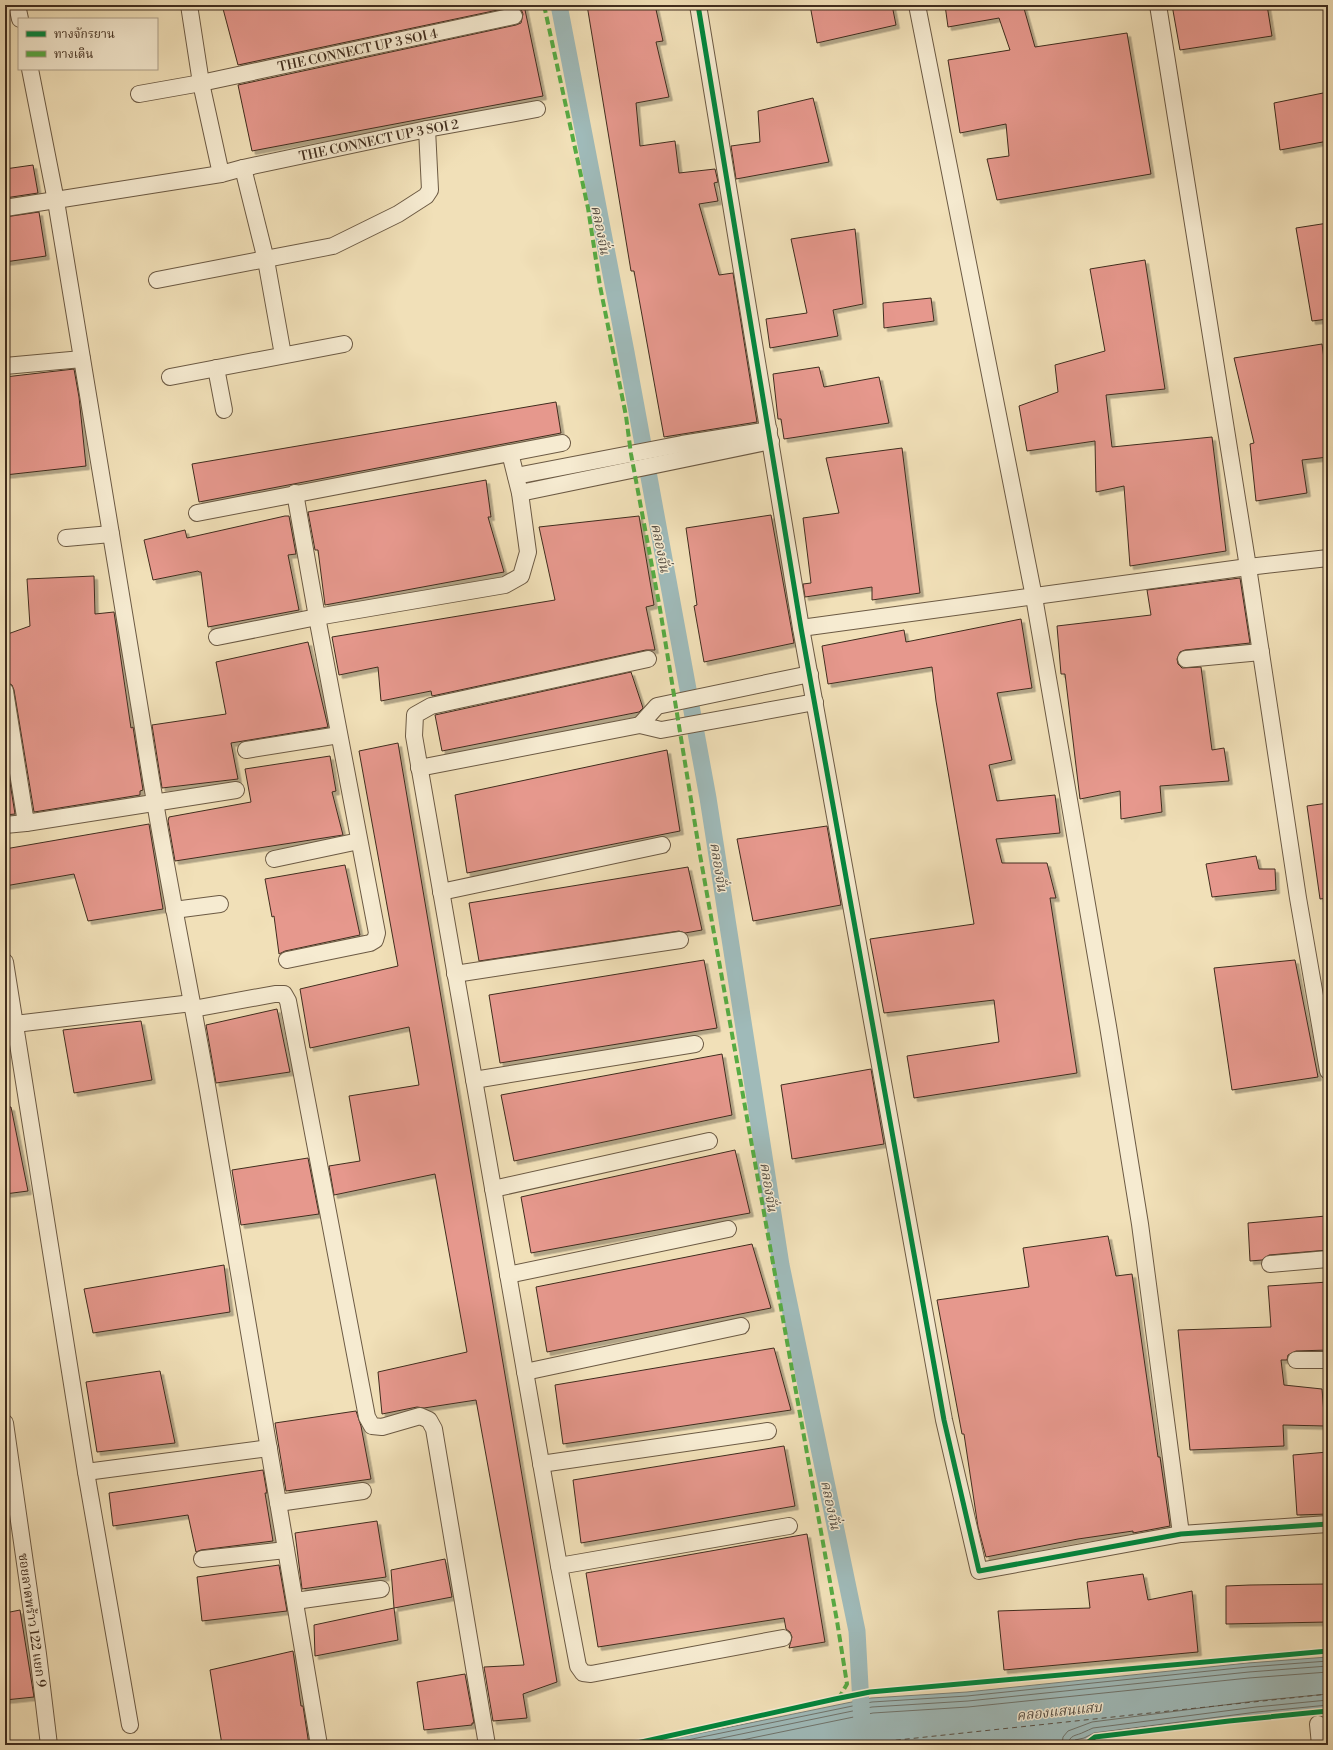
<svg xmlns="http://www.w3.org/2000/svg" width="1333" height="1750" font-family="'Libre Bodoni','Noto Serif Thai',serif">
  <defs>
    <filter id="shadow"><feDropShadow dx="3.5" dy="3.5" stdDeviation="0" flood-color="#0004"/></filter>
  </defs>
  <rect width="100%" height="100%" fill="#f1e0b8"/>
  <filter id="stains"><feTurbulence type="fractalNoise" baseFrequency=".005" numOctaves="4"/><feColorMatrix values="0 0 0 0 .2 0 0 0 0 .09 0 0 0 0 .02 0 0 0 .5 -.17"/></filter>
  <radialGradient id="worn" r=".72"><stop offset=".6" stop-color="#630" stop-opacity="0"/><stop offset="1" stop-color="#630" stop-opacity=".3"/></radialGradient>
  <polygon fill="#9fbab9" stroke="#79827b" points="1328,1657 1328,1709 1257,1715 1095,1737 1086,1742 1061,1745 643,1745 871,1698 967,1692 1248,1663"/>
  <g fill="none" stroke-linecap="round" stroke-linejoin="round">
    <g stroke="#70746c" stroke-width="1">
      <polyline points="663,1745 872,1702 967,1696 1248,1667 1328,1661"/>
      <polyline points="688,1745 872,1707 968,1701 1249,1672 1328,1666"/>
      <polyline points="718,1745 873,1713 968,1707 1249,1678 1328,1672"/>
      <polyline points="1062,1745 1063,1737 1068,1731 1092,1722 1255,1701 1328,1694"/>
      <path d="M1068,1745c1,-11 9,-9 16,-13 3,-1 6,-3 9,-4l163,-21 72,-7"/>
      <polyline points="1073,1745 1075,1740 1084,1738 1094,1733 1257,1712 1328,1705"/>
    </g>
    <polyline stroke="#9fbab9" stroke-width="17" points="559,5 626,352 708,798 781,1265 857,1631 862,1723"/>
    <polyline stroke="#585045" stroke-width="1" stroke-dasharray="5 4" stroke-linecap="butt" points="851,1745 1328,1694"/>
  </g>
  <g fill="#e6988d" stroke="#402d1e" filter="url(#shadow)">
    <polygon points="222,5 524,5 543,96 252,151 238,85 516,25 521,23 523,14 521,9 512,7 238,65"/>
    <polygon points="587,5 655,5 663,41 656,42 669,97 636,103 640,146 675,141 679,173 715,169 718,182 714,183 718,201 699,204 719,275 733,273 757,422 664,437 634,271 631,271"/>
    <polygon points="810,5 892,5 896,25 817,43"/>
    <polygon points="945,5 1023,5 1035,47 1127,33 1151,174 997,200 987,159 1009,156 1006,124 960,133 948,60 1010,50 999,18 948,27"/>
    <polygon points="1172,5 1267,5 1272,36 1180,50"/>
    <polygon points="1328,92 1328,141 1280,150 1274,103"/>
    <polygon points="813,98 829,162 736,179 731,146 760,142 758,111"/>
    <polygon points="33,165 38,193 5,198 5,169"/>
    <polygon points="39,212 46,256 5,262 5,217"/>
    <polygon points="1328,223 1328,319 1312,321 1296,228"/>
    <polygon points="855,229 863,304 833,310 838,336 770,348 766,319 807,313 791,239"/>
    <polygon points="1145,260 1165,389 1106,395 1112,447 1212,437 1226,551 1130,566 1124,486 1096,492 1095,441 1027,451 1019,406 1058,392 1055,365 1105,351 1090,269"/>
    <polygon points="931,298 934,321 884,328 883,303"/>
    <polygon points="1322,344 1328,388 1328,457 1302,460 1307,493 1256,501 1250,444 1254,443 1234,358"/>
    <polygon points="819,367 824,387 879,377 889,423 784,439 781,419 778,419 773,374"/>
    <polygon points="74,369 79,397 86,466 5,475 5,377"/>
    <polygon points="556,402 561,433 199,502 192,464"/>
    <polygon points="902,448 920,593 872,600 872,587 805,597 803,584 811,583 803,518 839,513 826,458"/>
    <polygon points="486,480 491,517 488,517 504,572 325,605 318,550 315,550 308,512"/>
    <polygon points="771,515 794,643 704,662 694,606 697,605 686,528"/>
    <polygon points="285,516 289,516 296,554 288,555 299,610 208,627 201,572 199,572 198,571 153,580 144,540 185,530 187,538"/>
    <polygon points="639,516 654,605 646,607 655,650 646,650 432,696 431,691 381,701 378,667 339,675 332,637 555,600 539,527"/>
    <polygon points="94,576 95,614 114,612 131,728 133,727 143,790 140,791 140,795 34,812 14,690 12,685 6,682 5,677 5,635 30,626 27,579"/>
    <polygon points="1240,578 1250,643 1185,650 1180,652 1177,659 1178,664 1182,668 1201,667 1212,750 1224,748 1229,781 1160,786 1162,812 1121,819 1120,791 1080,799 1065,674 1061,674 1057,626 1151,615 1147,590"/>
    <polygon points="1021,619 1032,688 997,693 1012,760 989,765 997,801 1055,795 1060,833 996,839 1002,863 1047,863 1056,898 1050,898 1077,1073 914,1098 907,1056 999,1042 994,1000 884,1013 870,939 974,924 936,701 932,667 828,684 822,646 904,630 906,642"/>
    <polygon points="308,642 328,727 231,743 238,779 162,788 152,725 226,714 216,662"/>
    <polygon points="631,672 643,708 639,712 442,751 435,715"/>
    <polygon points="398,743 557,1682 523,1694 527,1718 493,1721 484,1667 524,1665 476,1400 424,1408 417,1407 382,1414 378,1372 467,1352 435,1174 334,1195 329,1166 360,1161 349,1096 419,1085 409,1027 310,1048 300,989 398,966 359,751"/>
    <polygon points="667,750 680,831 467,873 455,795"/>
    <polygon points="5,751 15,814 5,815"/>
    <polygon points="330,756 336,791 332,792 343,835 175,861 168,821 169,817 251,802 245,769"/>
    <polygon points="1328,803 1328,898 1320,899 1307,806"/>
    <polygon points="149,824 163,909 88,921 74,874 5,886 5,849"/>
    <polygon points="827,826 841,905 753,921 737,839"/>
    <polygon points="1256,856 1259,869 1275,869 1276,890 1212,897 1206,864"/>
    <polygon points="345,865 360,935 285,951 279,954 274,916 272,917 265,879"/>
    <polygon points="688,867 702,930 685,933 679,931 479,961 469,903"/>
    <polygon points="704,960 717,1028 500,1063 489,995"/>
    <polygon points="1295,960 1318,1077 1232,1090 1214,968"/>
    <polygon points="277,1009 290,1072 216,1083 206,1025"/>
    <polygon points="141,1021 152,1080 74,1093 63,1030"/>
    <polygon points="722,1054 732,1115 514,1161 501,1095"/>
    <polygon points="871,1069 884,1144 792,1159 781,1085"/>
    <polygon points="5,1107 11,1107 28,1191 5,1194"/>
    <polygon points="735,1150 750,1213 531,1253 521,1197"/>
    <polygon points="308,1158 319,1214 241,1225 232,1170"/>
    <polygon points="1326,1216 1328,1225 1328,1250 1269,1255 1262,1260 1250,1261 1248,1223"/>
    <polygon points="1108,1236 1116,1276 1132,1274 1158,1457 1160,1457 1170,1526 1133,1533 1133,1531 1078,1539 986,1557 978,1527 964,1434 962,1434 937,1300 1029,1287 1023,1248"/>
    <polygon points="752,1244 771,1308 547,1352 536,1287"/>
    <polygon points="224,1265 230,1312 93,1333 84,1289"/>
    <polygon points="1328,1282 1328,1350 1296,1351 1288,1355 1287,1360 1281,1360 1284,1385 1322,1389 1325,1426 1283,1425 1284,1446 1190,1450 1178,1330 1271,1327 1268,1286"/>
    <polygon points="774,1348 791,1410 563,1444 555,1385"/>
    <polygon points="160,1371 175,1443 97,1452 86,1382"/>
    <polygon points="356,1411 361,1426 371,1479 286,1491 275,1423"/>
    <polygon points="784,1446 795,1506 581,1543 573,1480"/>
    <polygon points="1328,1452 1328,1514 1297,1515 1293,1455"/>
    <polygon points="263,1470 267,1493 265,1493 273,1541 201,1550 196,1552 188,1515 113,1526 109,1493"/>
    <polygon points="377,1521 386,1577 302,1589 295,1533"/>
    <polygon points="807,1534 825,1642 789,1648 792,1637 790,1632 786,1629 784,1618 598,1647 586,1573"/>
    <polygon points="445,1559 452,1597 394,1608 391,1570"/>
    <polygon points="279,1565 287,1611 202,1621 197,1577"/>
    <polygon points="1143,1574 1148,1600 1192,1591 1198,1652 1004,1670 998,1611 1090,1608 1087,1582"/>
    <polygon points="1328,1584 1328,1622 1226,1624 1226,1586 1250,1585"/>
    <polygon points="394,1608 398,1640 315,1656 314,1625"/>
    <polygon points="20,1610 34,1697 5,1700 5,1613"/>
    <polygon points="293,1651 301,1706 303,1706 309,1745 222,1745 210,1670"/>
    <polygon points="465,1674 474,1723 472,1723 472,1725 424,1730 417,1682"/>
  </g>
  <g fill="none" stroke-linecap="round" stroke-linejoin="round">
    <g stroke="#6c5a44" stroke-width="18">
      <g id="minor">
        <polyline points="17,5 20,19"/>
        <polyline points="189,5 201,83 221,174"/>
        <polyline points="698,5 801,628 944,1420 979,1571 1181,1534 1328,1524"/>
        <polyline points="917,5 1034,597 1108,1026 1140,1224 1181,1534"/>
        <polyline points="1158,5 1248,567 1298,898 1328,1071"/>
        <path d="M30,69l26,132 87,527c18,122 44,242 65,363 38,218 74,436 111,654"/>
        <path id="s1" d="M139,94l62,-11 313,-67"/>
        <polyline points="243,168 266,260 283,355"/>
        <path id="s2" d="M5,208l216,-34 22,-6 184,-39 110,-20"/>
        <polyline points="157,280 333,246 398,214 426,196 430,190 427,129"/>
        <polyline points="5,366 82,359"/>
        <polyline points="216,368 224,410"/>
        <polyline points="170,377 344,344"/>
        <polyline points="516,476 682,444 769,430"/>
        <polyline points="520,493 771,441"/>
        <polyline points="197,513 562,443"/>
        <polyline points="66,538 111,534"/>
        <polyline points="801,628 1248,567 1328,558"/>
        <polyline points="217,637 317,617 505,585 521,576 528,552 520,493 510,453"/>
        <polyline points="648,659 431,706 415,715 414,736 559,1566 578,1666 583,1673 591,1674 783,1638"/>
        <polyline points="1186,659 1261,652"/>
        <polyline points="810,674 657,706 640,725 661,730 815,702"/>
        <polyline points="5,691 26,823 236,790"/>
        <polyline points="246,750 339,735"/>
        <polyline points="419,768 640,725"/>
        <polyline points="5,825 26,823"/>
        <polyline points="274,859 359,841"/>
        <polyline points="441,892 662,845"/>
        <polyline points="174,910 220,904"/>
        <polyline points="287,960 370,943 375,940 377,933 317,617 295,493"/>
        <polyline points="5,962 86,1472 130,1725"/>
        <polyline points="455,974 680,940"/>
        <polyline points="193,1009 275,994 284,994 288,1001 367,1417 372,1426 382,1427 420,1416 429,1420 434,1429 487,1745"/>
        <polyline points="15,1024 192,1003"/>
        <polyline points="474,1080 695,1044"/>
        <polyline points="493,1189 709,1141"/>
        <polyline points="1270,1264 1328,1259"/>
        <polyline points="508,1275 728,1229"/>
        <polyline points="1296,1360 1328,1360"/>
        <polyline points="525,1372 741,1326"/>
        <polyline points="5,1423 38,1654 49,1745"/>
        <polyline points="541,1464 768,1431"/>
        <polyline points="86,1472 269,1448"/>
        <polyline points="278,1503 363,1491"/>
        <polyline points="202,1559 286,1550"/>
        <polyline points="559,1566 789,1526"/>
        <polyline points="295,1601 381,1589"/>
        <polyline points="1318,1724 1320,1745"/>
      </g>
    </g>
    <use href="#minor" stroke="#f6ebd1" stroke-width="16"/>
    <polyline stroke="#56ab43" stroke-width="4" stroke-dasharray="8 4" stroke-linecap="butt" points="544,5 588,208 600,286 626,416 631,454 660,609 700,855 837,1621 847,1684 839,1698"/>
    <g stroke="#f6ebd1" stroke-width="8">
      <g id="cycleway">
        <polyline points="698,5 801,628 944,1420 979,1571 1181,1534 1328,1524"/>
        <polyline points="628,1745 835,1699 870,1692 1328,1651"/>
        <polyline points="1070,1745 1087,1743 1095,1737 1229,1721 1328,1711"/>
      </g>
    </g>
    <use href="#cycleway" stroke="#00873e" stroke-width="5"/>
  </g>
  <g text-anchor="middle" stroke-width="3" stroke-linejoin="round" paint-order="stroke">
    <g font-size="13" fill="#402d1e" stroke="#f6ebd1">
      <text dy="5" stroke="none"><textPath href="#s1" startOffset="223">THE CONNECT UP 3 SOI 4</textPath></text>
      <text dy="5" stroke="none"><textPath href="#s2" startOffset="380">THE CONNECT UP 3 SOI 2</textPath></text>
      <text transform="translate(33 1620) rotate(82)" y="5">ซอยลาดพร้าว 122 แยก 9</text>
    </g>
    <g font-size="14" font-style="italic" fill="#585045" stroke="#f6ebd1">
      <text transform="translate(601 230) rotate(79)" y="5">คลองจั่น</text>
      <text transform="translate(661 548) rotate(79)" y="5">คลองจั่น</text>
      <text transform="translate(719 867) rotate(81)" y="5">คลองจั่น</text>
      <text transform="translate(769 1187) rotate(81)" y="5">คลองจั่น</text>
      <text transform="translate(831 1505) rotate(78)" y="5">คลองจั่น</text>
      <text transform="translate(1059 1711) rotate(-6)" y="5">คลองแสนแสบ</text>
    </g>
  </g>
  <rect width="1333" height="1750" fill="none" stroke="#f1e0b8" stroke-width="20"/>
  <rect x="6" y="6" width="1321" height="1738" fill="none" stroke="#402d1e" stroke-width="2"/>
  <rect x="10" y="10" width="1313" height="1730" fill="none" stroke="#402d1e"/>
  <rect x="18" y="18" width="140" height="52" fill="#f6ebd1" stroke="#ad9f89"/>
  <rect x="26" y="31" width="20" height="6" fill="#00873e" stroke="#ad9f89"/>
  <text x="54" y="38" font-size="12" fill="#402d1e">ทางจักรยาน</text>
  <rect x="26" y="51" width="20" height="6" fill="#56ab43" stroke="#ad9f89"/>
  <text x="54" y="58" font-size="12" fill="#402d1e">ทางเดิน</text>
  <rect width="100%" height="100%" filter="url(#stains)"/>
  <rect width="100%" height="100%" fill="url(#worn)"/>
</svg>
